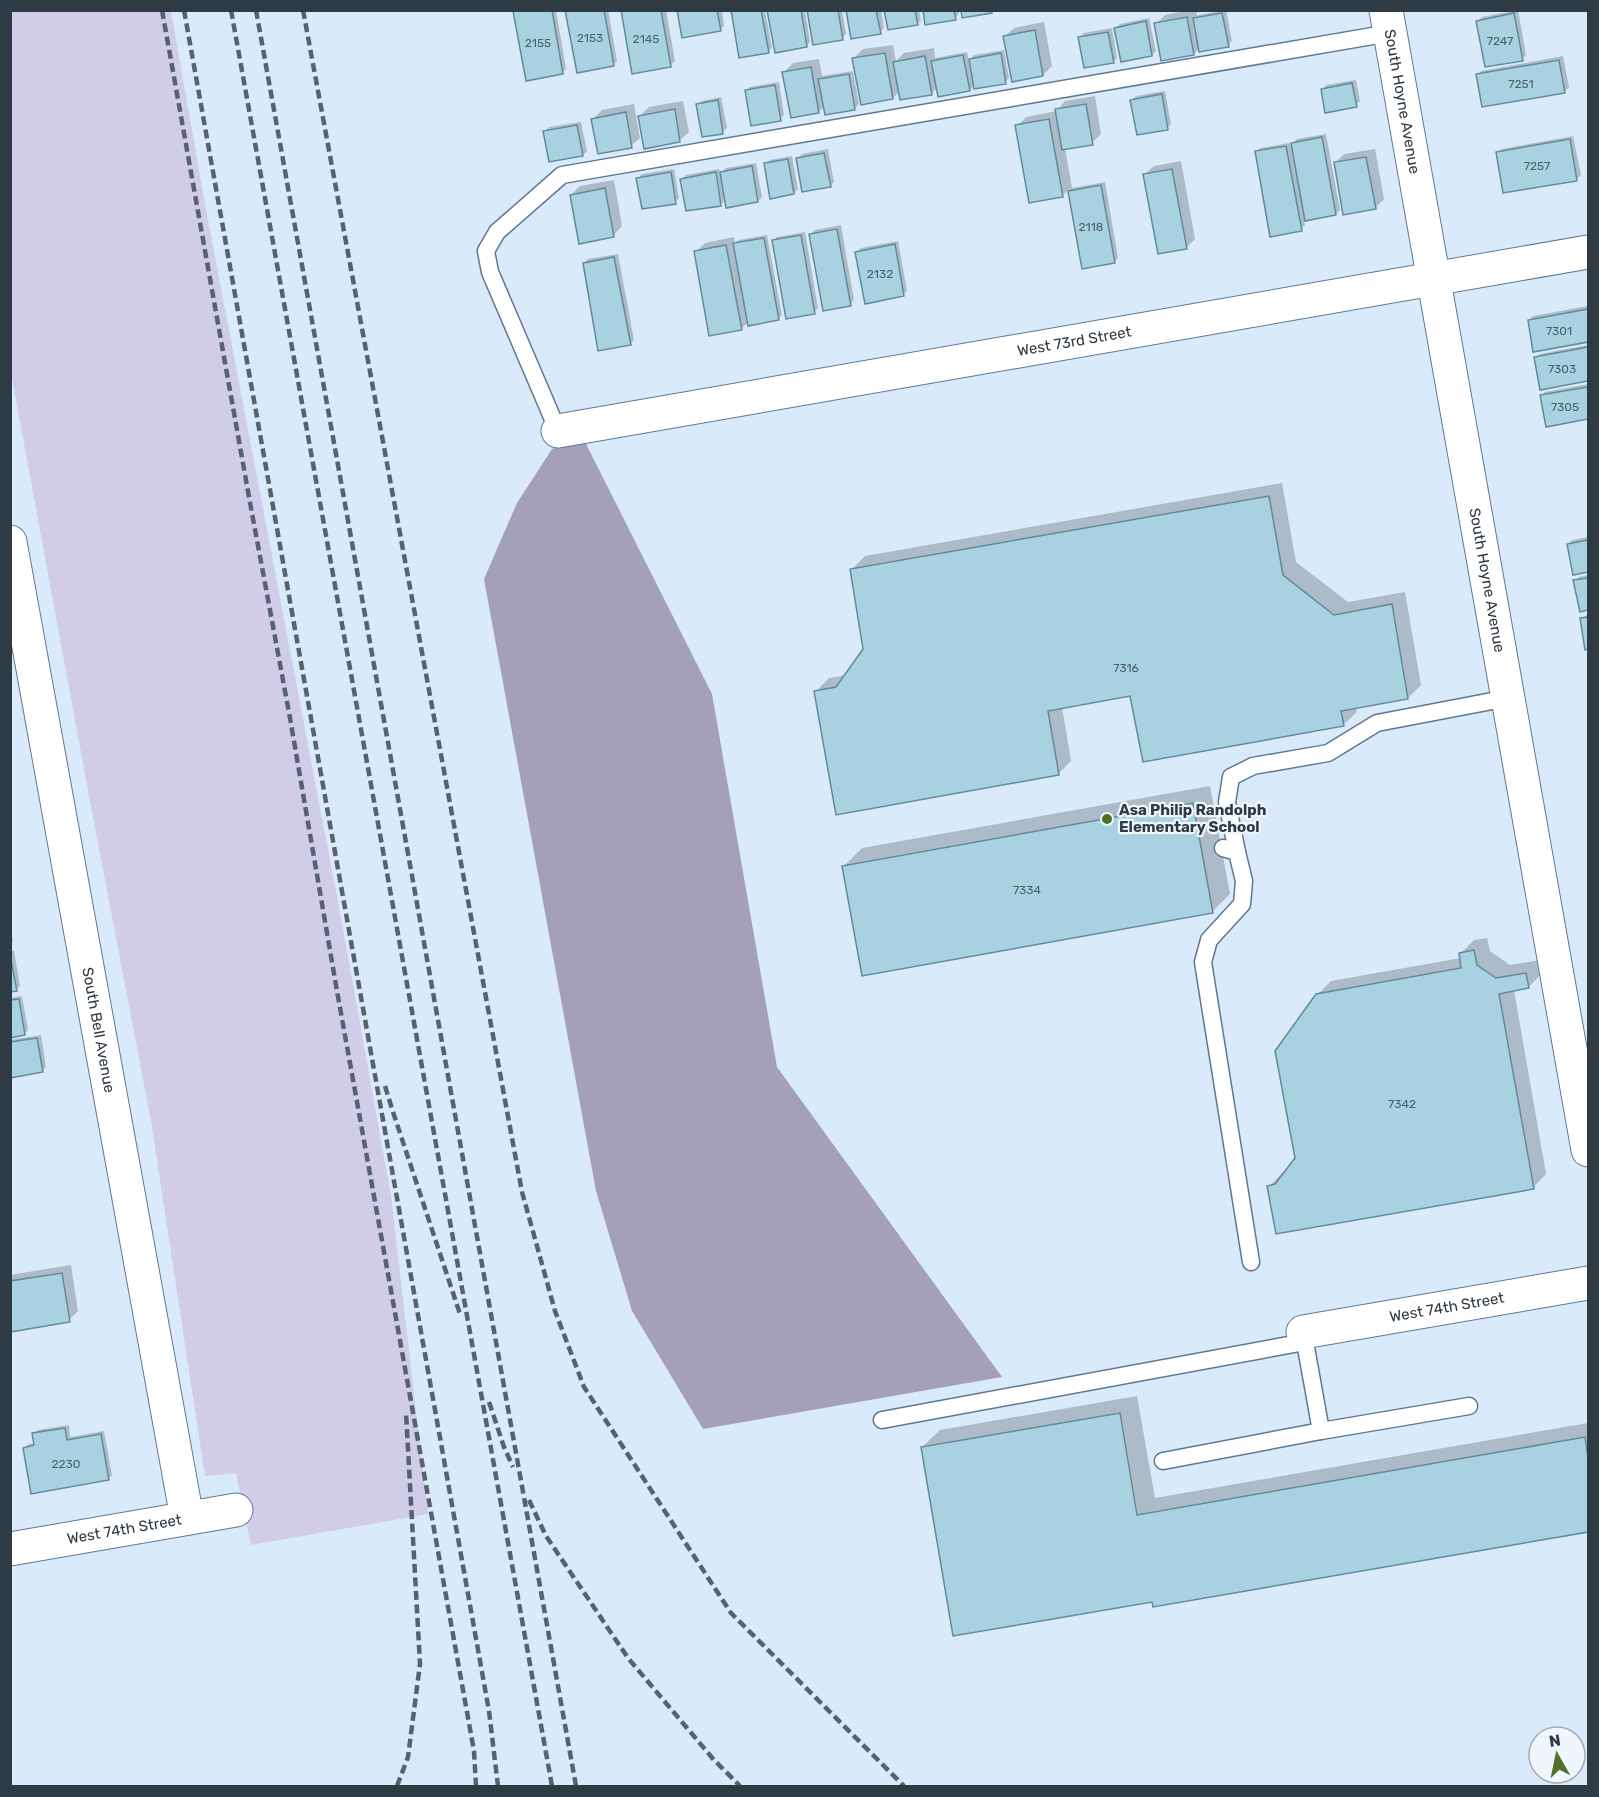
<svg xmlns="http://www.w3.org/2000/svg" width="1599" height="1797" font-family="Rubik,sans-serif">
  <rect width="100%" height="100%" fill="#d9eafb"/>
  <polygon fill="#d0ccea" points="10,11 171,11 205,204 341,918 391,1196 428,1514 251,1545 236,1473 205,1476 151,1121 86,780 11,373"/>
  <polygon fill="#a49fbc" points="581,434 712,694 777,1067 1002,1377 703,1429 632,1311 596,1191 484,579 517,503 552,449"/>
  <g fill="#0003">
    <polygon points="516,10 556,10 566,69 562,73 515,11"/>
    <polygon points="567,10 608,10 617,61 613,65"/>
    <polygon points="622,10 666,10 675,61 671,65 633,72"/>
    <polygon points="679,10 722,10 724,26 720,30"/>
    <polygon points="732,10 765,10 772,48 768,52"/>
    <polygon points="769,10 805,10 810,42 806,46"/>
    <polygon points="809,10 842,10 846,34 842,38"/>
    <polygon points="847,10 881,10 884,28 880,32"/>
    <polygon points="886,10 919,10 921,20 917,24"/>
    <polygon points="924,10 958,10 959,14 955,18"/>
    <polygon points="1190,10 1196,10 1197,16 1199,15 1226,10 1232,41 1228,45 1200,48 1194,54 1156,24 1165,15"/>
    <polygon points="1518,10 1526,55 1522,59 1478,21 1482,17"/>
    <polygon points="1149,18 1156,51 1152,55 1116,28 1120,24"/>
    <polygon points="1044,22 1052,66 1043,75 1013,80 1005,36 1014,28"/>
    <polygon points="1112,28 1117,58 1113,62 1080,37 1084,33"/>
    <polygon points="893,45 896,61 904,53 934,48 935,58 967,52 969,61 974,55 1004,50 1009,78 1005,82 974,85 970,90 938,87 932,93 900,91 893,98 854,58 863,49"/>
    <polygon points="1563,56 1569,87 1565,91 1483,106 1477,75 1481,71"/>
    <polygon points="819,59 822,76 853,71 859,104 855,108 825,106 818,112 784,72 793,63"/>
    <polygon points="1356,80 1360,101 1356,105 1323,89 1326,85"/>
    <polygon points="779,82 784,115 780,119 746,91 750,87"/>
    <polygon points="1165,91 1171,124 1167,128 1132,100 1136,96"/>
    <polygon points="1095,96 1101,134 1092,143 1065,148 1072,188 1105,182 1118,258 1114,262 1083,267 1069,189 1063,195 1031,201 1017,126 1026,117 1057,111 1065,101"/>
    <polygon points="721,97 727,128 723,132 698,105 702,101"/>
    <polygon points="683,101 689,132 680,140 640,116 649,107"/>
    <polygon points="634,104 640,138 631,146 593,119 602,110"/>
    <polygon points="581,122 587,151 583,155 545,131 549,127"/>
    <polygon points="1326,134 1340,210 1336,214 1304,220 1305,225 1301,229 1256,152 1260,148 1290,143 1290,146 1297,139"/>
    <polygon points="1573,136 1581,175 1577,179 1498,153 1502,149"/>
    <polygon points="828,149 834,182 830,186 798,158 802,154"/>
    <polygon points="1375,149 1384,199 1375,208 1335,163 1344,154"/>
    <polygon points="792,156 798,189 794,193 766,164 770,160"/>
    <polygon points="1181,161 1195,239 1186,248 1145,174 1154,166"/>
    <polygon points="756,163 762,197 758,201 726,199 721,204 682,179 686,175 719,169 720,174 726,168"/>
    <polygon points="674,169 679,198 675,202 638,178 642,174"/>
    <polygon points="614,180 622,226 614,235 580,242 571,195 580,186"/>
    <polygon points="841,225 854,300 850,304 811,234 815,230"/>
    <polygon points="805,232 818,308 814,312 773,241 777,237"/>
    <polygon points="767,235 782,315 778,319 749,321 741,329 696,252 705,243 734,237 735,243 739,240"/>
    <polygon points="898,241 907,291 903,295 857,252 861,248"/>
    <polygon points="618,254 634,340 630,344 584,263 588,259"/>
    <polygon points="1588,306 1588,340 1535,350 1529,320 1533,316"/>
    <polygon points="1588,345 1588,379 1541,388 1536,358 1540,354"/>
    <polygon points="1588,384 1588,418 1547,425 1541,396 1545,392"/>
    <polygon points="1282,483 1296,562 1348,602 1405,592 1421,685 1408,698 1356,707 1357,712 1343,725 1131,694 1062,707 1071,761 1058,774 816,691 829,678 847,675 865,649 851,570 865,556"/>
    <polygon points="1588,537 1588,571 1574,573 1568,544 1572,540"/>
    <polygon points="1588,575 1588,609 1581,610 1575,581 1579,577"/>
    <polygon points="1588,614 1588,648 1586,648 1581,619"/>
    <polygon points="1210,786 1230,894 1212,912 844,866 862,848"/>
    <polygon points="10,925 13,942 10,945"/>
    <polygon points="1487,938 1490,951 1510,965 1540,960 1542,973 1529,987 1514,990 1546,1174 1533,1188 1269,1187 1282,1173 1286,1172 1296,1158 1317,995 1331,981 1461,958 1460,954 1474,940"/>
    <polygon points="10,951 14,951 20,986 16,990 10,991"/>
    <polygon points="22,996 28,1030 24,1034 10,1036 10,998"/>
    <polygon points="41,1035 46,1067 42,1071 10,1076 10,1040"/>
    <polygon points="71,1265 78,1311 69,1320 10,1331 10,1275"/>
    <polygon points="1137,1396 1155,1498 1588,1423 1588,1531 1154,1605 1153,1600 922,1447 940,1430"/>
    <polygon points="69,1425 70,1437 104,1431 112,1475 108,1479 24,1448 29,1444 35,1443 34,1434 38,1430"/>
  </g>
  <g fill="#a8d2e2" stroke="#638a99" stroke-width="1.5">
    <polygon points="552,10 563,74 526,81 513,11"/>
    <polygon points="565,10 604,10 614,66 577,73"/>
    <polygon points="621,10 661,10 671,67 632,74"/>
    <polygon points="677,10 717,10 721,31 682,38"/>
    <polygon points="731,10 761,10 769,53 739,58"/>
    <polygon points="767,10 801,10 807,47 775,53"/>
    <polygon points="807,10 838,10 843,40 813,45"/>
    <polygon points="846,10 876,10 881,34 851,39"/>
    <polygon points="884,10 915,10 918,25 888,30"/>
    <polygon points="923,10 954,10 956,20 925,25"/>
    <polygon points="961,10 992,10 992,13 962,18"/>
    <polygon points="1222,13 1229,47 1199,52 1193,18"/>
    <polygon points="1514,13 1523,61 1485,67 1476,21"/>
    <polygon points="1187,17 1194,55 1161,61 1154,23"/>
    <polygon points="1146,21 1152,56 1121,62 1114,28"/>
    <polygon points="1035,30 1043,76 1012,82 1003,36"/>
    <polygon points="1108,32 1114,63 1084,68 1078,37"/>
    <polygon points="885,53 893,99 861,105 852,58"/>
    <polygon points="1001,53 1006,84 974,89 969,59"/>
    <polygon points="963,55 970,91 938,97 931,61"/>
    <polygon points="925,56 932,95 900,100 893,62"/>
    <polygon points="1559,60 1565,93 1482,107 1476,74"/>
    <polygon points="811,67 819,113 791,118 782,72"/>
    <polygon points="849,74 855,110 825,115 818,79"/>
    <polygon points="1352,83 1357,107 1325,113 1321,89"/>
    <polygon points="775,85 781,121 751,126 745,90"/>
    <polygon points="1162,94 1168,130 1137,135 1130,100"/>
    <polygon points="718,100 723,134 702,137 696,104"/>
    <polygon points="1086,104 1093,145 1062,150 1055,109"/>
    <polygon points="675,109 680,142 644,149 638,116"/>
    <polygon points="626,112 632,148 598,154 591,119"/>
    <polygon points="1049,119 1063,197 1029,203 1015,125"/>
    <polygon points="577,125 583,156 549,162 543,131"/>
    <polygon points="1322,137 1336,215 1305,221 1291,143"/>
    <polygon points="1570,139 1577,181 1503,193 1496,152"/>
    <polygon points="1286,146 1302,231 1270,237 1255,151"/>
    <polygon points="824,153 831,187 802,192 796,158"/>
    <polygon points="1366,157 1376,209 1343,215 1334,162"/>
    <polygon points="788,159 794,194 770,199 764,163"/>
    <polygon points="752,166 758,202 726,208 720,172"/>
    <polygon points="1172,169 1187,249 1158,254 1143,174"/>
    <polygon points="671,172 676,204 642,209 636,178"/>
    <polygon points="716,172 721,206 686,211 680,179"/>
    <polygon points="1101,185 1115,263 1082,269 1068,191"/>
    <polygon points="605,188 614,237 579,244 570,195"/>
    <polygon points="837,229 851,306 823,311 809,234"/>
    <polygon points="801,235 815,314 786,319 772,240"/>
    <polygon points="764,238 779,320 748,326 733,243"/>
    <polygon points="895,244 904,296 865,304 855,252"/>
    <polygon points="726,245 742,330 709,336 694,251"/>
    <polygon points="614,257 631,345 598,351 583,263"/>
    <polygon points="1588,309 1588,342 1533,352 1528,320"/>
    <polygon points="1588,347 1588,381 1540,390 1534,357"/>
    <polygon points="1588,387 1588,419 1546,427 1540,395"/>
    <polygon points="1269,496 1283,575 1334,615 1392,604 1408,699 1341,711 1344,726 1143,762 1130,696 1048,711 1059,775 836,815 814,691 836,687 863,649 850,569"/>
    <polygon points="1588,540 1588,572 1573,575 1567,544"/>
    <polygon points="1588,578 1588,610 1580,612 1573,580"/>
    <polygon points="1588,617 1588,649 1585,650 1580,618"/>
    <polygon points="1193,803 1213,913 862,976 842,866"/>
    <polygon points="1474,950 1477,965 1496,978 1526,973 1529,988 1499,994 1534,1189 1276,1234 1267,1186 1275,1184 1295,1158 1275,1051 1316,994 1461,968 1459,953"/>
    <polygon points="10,955 17,991 10,992"/>
    <polygon points="19,999 25,1035 10,1038 10,1000"/>
    <polygon points="37,1038 43,1072 10,1078 10,1042"/>
    <polygon points="62,1273 70,1322 10,1332 10,1281"/>
    <polygon points="1120,1413 1137,1515 1585,1437 1588,1458 1588,1532 1153,1607 1152,1602 953,1636 921,1447"/>
    <polygon points="65,1428 67,1440 101,1434 109,1480 31,1494 23,1448 34,1445 32,1433"/>
  </g>
  <g fill="none" stroke-linecap="round" stroke-linejoin="round">
    <g stroke="#5e7891" stroke-width="19">
      <g id="service">
        <polyline points="558,431 490,272 486,251 497,232 562,175 1390,33"/>
        <polyline points="1223,848 1237,852 1244,881 1242,904 1209,940 1203,962 1251,1262"/>
        <polyline points="1237,852 1227,802 1231,777 1253,766 1328,753 1377,723 1508,698"/>
        <polyline points="882,1420 1305,1342 1321,1431 1163,1461"/>
        <polyline points="1321,1431 1469,1406"/>
      </g>
    </g>
    <g stroke="#5e7891" stroke-width="35">
      <g id="minor">
        <path id="s1" d="M1386,10l202,1140"/>
        <path id="s2" d="M558,431l1030,-179"/>
        <path id="s3" d="M10,542l177,976"/>
        <path id="s4" d="M1303,1332l285,-49"/>
        <path id="s5" d="M10,1549l226,-39"/>
      </g>
    </g>
    <use href="#service" stroke="#fff" stroke-width="16"/>
    <use href="#minor" stroke="#fff" stroke-width="33"/>
    <g stroke="#56636f" stroke-width="4.5" stroke-dasharray="9 4.5" stroke-linecap="butt">
      <polyline points="162,10 249,497 290,718 337,991 474,1751 476,1786"/>
      <polyline points="184,10 489,1711 498,1786"/>
      <polyline points="231,10 552,1786"/>
      <polyline points="256,10 576,1786"/>
      <polyline points="303,10 522,1192 555,1311 584,1387 731,1613 904,1786"/>
      <polyline points="385,1086 393,1112 460,1314"/>
      <polyline points="489,1402 504,1447 513,1467"/>
      <polyline points="529,1500 546,1536 628,1658 714,1760 740,1786"/>
      <polyline points="397,1786 408,1757 420,1664 406,1413"/>
    </g>
  </g>
  <circle fill="#4f7129" stroke="#f0f6fb" stroke-width="2" cx="1107" cy="819" r="6"/>
  <g text-anchor="middle" stroke-width="4.5" stroke-linejoin="round" paint-order="stroke">
    <g font-size="12" fill="#4c606c">
      <text x="590" y="42">2153</text>
      <text x="646" y="43">2145</text>
      <text x="1500" y="45">7247</text>
      <text x="538" y="47">2155</text>
      <text x="1521" y="88">7251</text>
      <text x="1537" y="170">7257</text>
      <text x="1091" y="231">2118</text>
      <text x="880" y="278">2132</text>
      <text x="1559" y="335">7301</text>
      <text x="1562" y="373">7303</text>
      <text x="1565" y="411">7305</text>
      <text x="1126" y="672">7316</text>
      <text x="1027" y="894">7334</text>
      <text x="1402" y="1108">7342</text>
      <text x="66" y="1468">2230</text>
    </g>
    <g font-size="15" fill="#2e3a44" stroke="#f0f6fb">
      <text dy="5" stroke="none"><textPath href="#s1" startOffset="93">South Hoyne Avenue</textPath></text>
      <text dy="5" stroke="none"><textPath href="#s2" startOffset="524">West 73rd Street</textPath></text>
      <text dy="5" stroke="none"><textPath href="#s1" startOffset="579">South Hoyne Avenue</textPath></text>
      <text dy="5" stroke="none"><textPath href="#s3" startOffset="496">South Bell Avenue</textPath></text>
      <text dy="5" stroke="none"><textPath href="#s4" startOffset="146">West 74th Street</textPath></text>
      <text dy="5" stroke="none"><textPath href="#s5" startOffset="116">West 74th Street</textPath></text>
    </g>
    <g font-size="15" font-weight="bold" fill="#2e3a44" stroke="#f0f6fb" text-anchor="start">
      <text x="1119" y="815">Asa Philip Randolph<tspan x="1119" dy="17">Elementary School</tspan></text>
    </g>
  </g>
  <rect width="1599" height="1797" fill="none" stroke="#2e3a44" stroke-width="24"/>
  <g transform="translate(1557 1755) rotate(351)"><circle r="28" fill="#f0f6fb" stroke="#a2abb2" stroke-width="1.5"/>
  <path d="M0-4.5L10 22L0 15L-10 22Z" fill="#4f7129"/>
  <text y="-9" font-size="16" font-weight="bold" text-anchor="middle" fill="#2e3a44">N</text>
  </g>
</svg>
